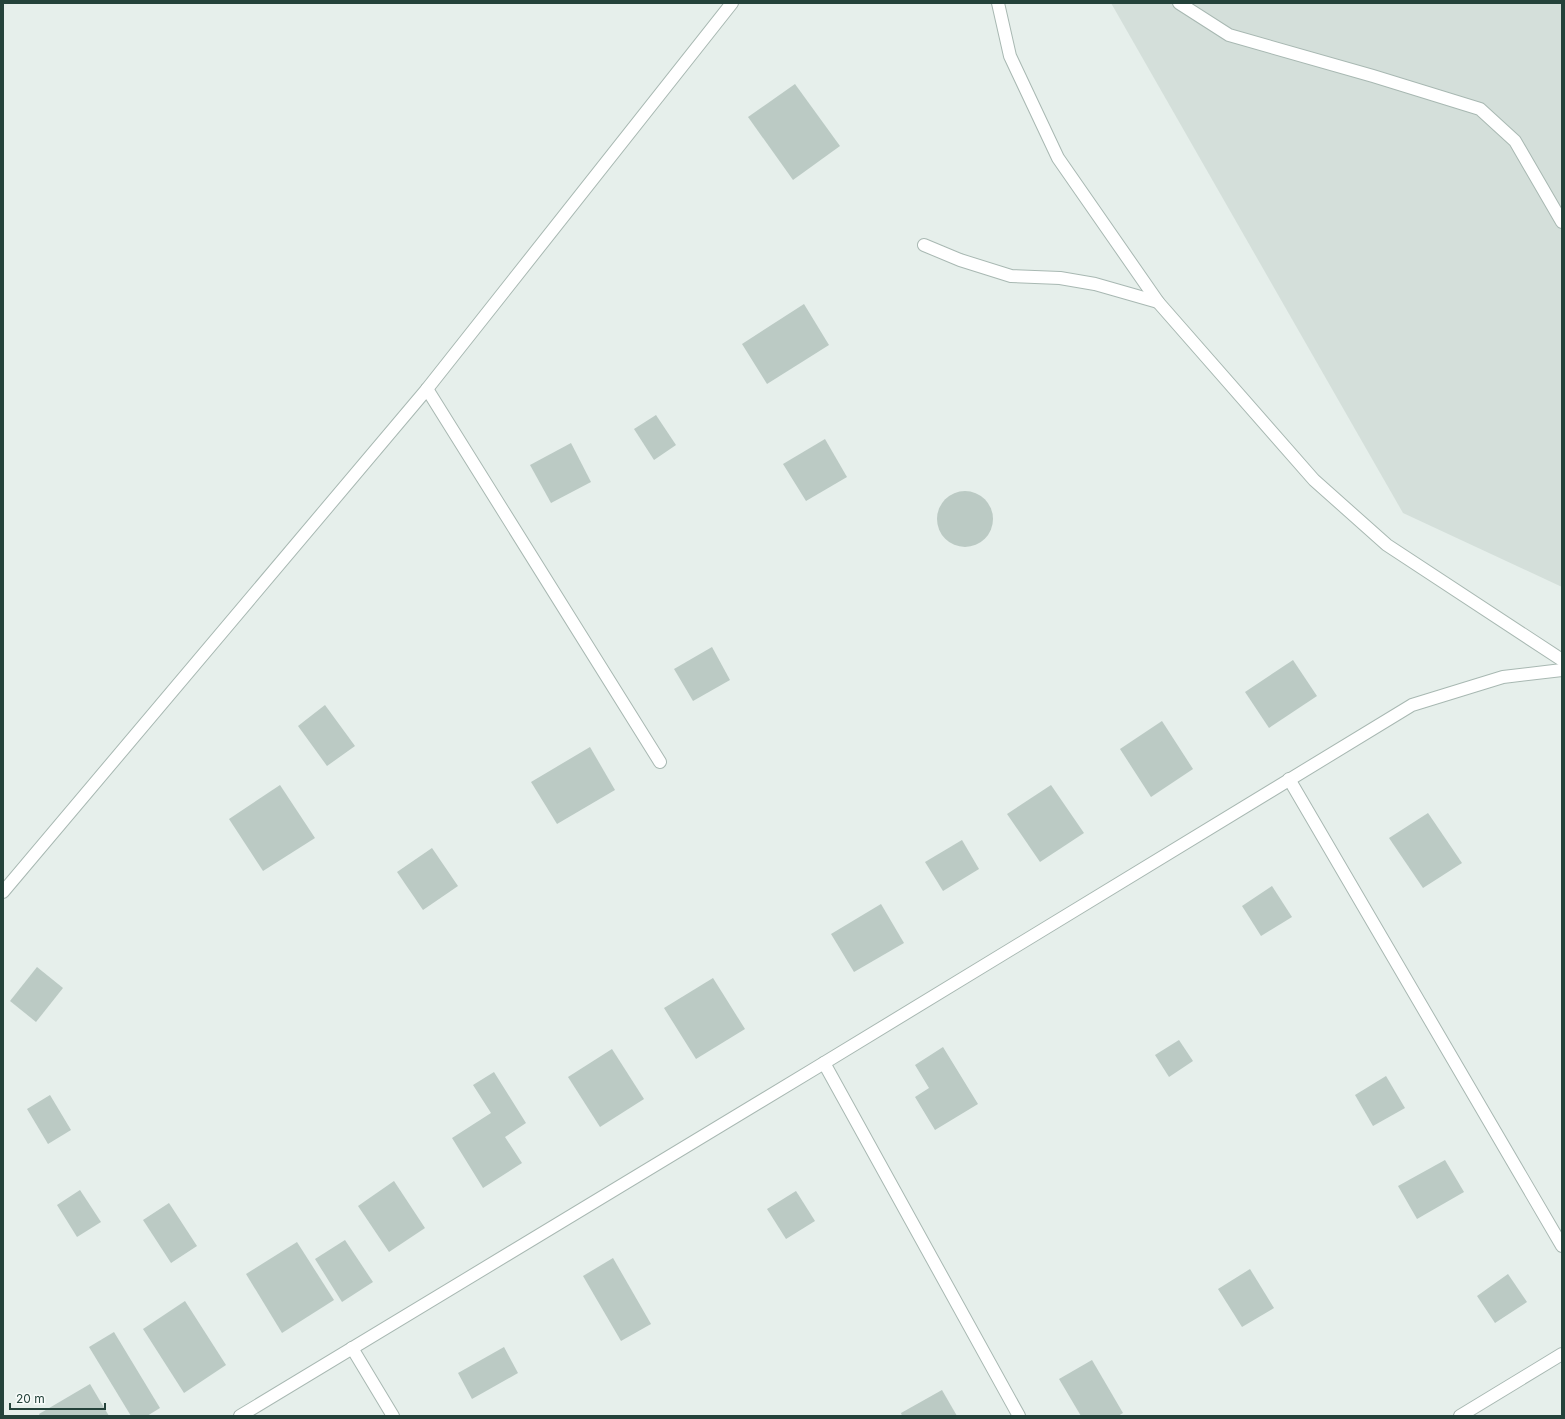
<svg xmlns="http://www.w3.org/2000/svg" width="1565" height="1419" font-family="Inter,sans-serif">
  <rect width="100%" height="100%" fill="#e6efeb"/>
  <polygon fill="#d4dfda" points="1111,3 1562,3 1562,587 1403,513"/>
  <g fill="#bbcac4">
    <polygon points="795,84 840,146 793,180 748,117"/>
    <polygon points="804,304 829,345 767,384 742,344"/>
    <polygon points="656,415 676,445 654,460 634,429"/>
    <polygon points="825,439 847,477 806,501 783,464"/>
    <polygon points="571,443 591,482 551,503 530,465"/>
    <circle cx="965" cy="519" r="28"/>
    <polygon points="712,647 730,680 693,701 674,669"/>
    <polygon points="1293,660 1317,696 1269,728 1245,692"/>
    <polygon points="325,705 355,746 327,766 298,726"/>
    <polygon points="1162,721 1193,769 1151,797 1120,749"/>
    <polygon points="590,747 615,790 557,824 531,782"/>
    <polygon points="280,785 315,838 263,871 229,819"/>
    <polygon points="1051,785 1084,833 1040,862 1007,814"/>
    <polygon points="1428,813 1462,863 1423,888 1389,838"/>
    <polygon points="962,840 979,869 943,891 925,862"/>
    <polygon points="432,848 458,886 423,910 397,872"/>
    <polygon points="1272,886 1292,917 1261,936 1242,906"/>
    <polygon points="881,904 904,943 854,972 831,934"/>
    <polygon points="37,967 63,988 36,1022 10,1001"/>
    <polygon points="713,978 745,1029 696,1059 664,1008"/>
    <polygon points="1179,1040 1193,1061 1169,1077 1155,1055"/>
    <polygon points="943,1047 978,1104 935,1130 915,1097 929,1088 915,1065"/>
    <polygon points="612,1049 644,1099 600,1127 568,1077"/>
    <polygon points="494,1072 526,1123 505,1137 522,1163 483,1188 452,1138 491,1113 473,1085"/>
    <polygon points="1386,1076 1405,1108 1373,1126 1355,1095"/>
    <polygon points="50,1095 71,1130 48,1144 27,1109"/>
    <polygon points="1445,1160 1464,1192 1417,1219 1398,1186"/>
    <polygon points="394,1181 425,1228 389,1252 358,1206"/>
    <polygon points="80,1190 101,1222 77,1237 57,1205"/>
    <polygon points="796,1191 815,1221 786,1239 767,1209"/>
    <polygon points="169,1203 197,1246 171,1263 143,1220"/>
    <polygon points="345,1240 373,1282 342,1302 315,1259"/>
    <polygon points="297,1242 334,1300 282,1333 246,1274"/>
    <polygon points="613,1258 651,1324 621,1341 583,1276"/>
    <polygon points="1250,1269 1274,1308 1242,1327 1218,1289"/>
    <polygon points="1508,1274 1527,1302 1495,1323 1477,1296"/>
    <polygon points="185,1301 226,1365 184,1393 143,1329"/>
    <polygon points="114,1332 160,1408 147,1416 131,1416 89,1347"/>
    <polygon points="504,1347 518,1373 472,1399 458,1373"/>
    <polygon points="1092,1360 1123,1413 1118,1416 1081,1416 1059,1379"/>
    <polygon points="90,1384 109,1416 40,1416 39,1414"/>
    <polygon points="942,1390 957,1416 902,1416 901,1413"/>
  </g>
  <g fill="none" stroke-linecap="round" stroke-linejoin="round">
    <g stroke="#a8b8b2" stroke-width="14">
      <g id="minor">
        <polyline points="998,3 1010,56 1058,158 1158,302 1314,480 1387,545 1562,660"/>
        <polyline points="1179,3 1229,35 1373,76 1480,109 1515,141 1562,222"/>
        <polyline points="924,245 960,260 1011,276 1060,278 1095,284 1158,302"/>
        <polyline points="427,389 660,762"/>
        <polyline points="1289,779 1562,1246"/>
        <polyline points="3,892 427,389 732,3"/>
        <polyline points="824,1063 1019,1416"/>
        <polyline points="352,1348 393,1416"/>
        <polyline points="240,1416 824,1063 1412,705 1503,677 1562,670"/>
        <polyline points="1460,1416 1562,1354"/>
      </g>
    </g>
    <use href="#minor" stroke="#fff" stroke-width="12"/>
  </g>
  <rect width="1565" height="1419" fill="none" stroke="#24423a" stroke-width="8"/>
  <path d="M10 1403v6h95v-6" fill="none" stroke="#24423a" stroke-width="2"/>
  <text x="16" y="1403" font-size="12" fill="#24423a" stroke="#f7fbf9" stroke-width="3" paint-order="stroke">20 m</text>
</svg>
